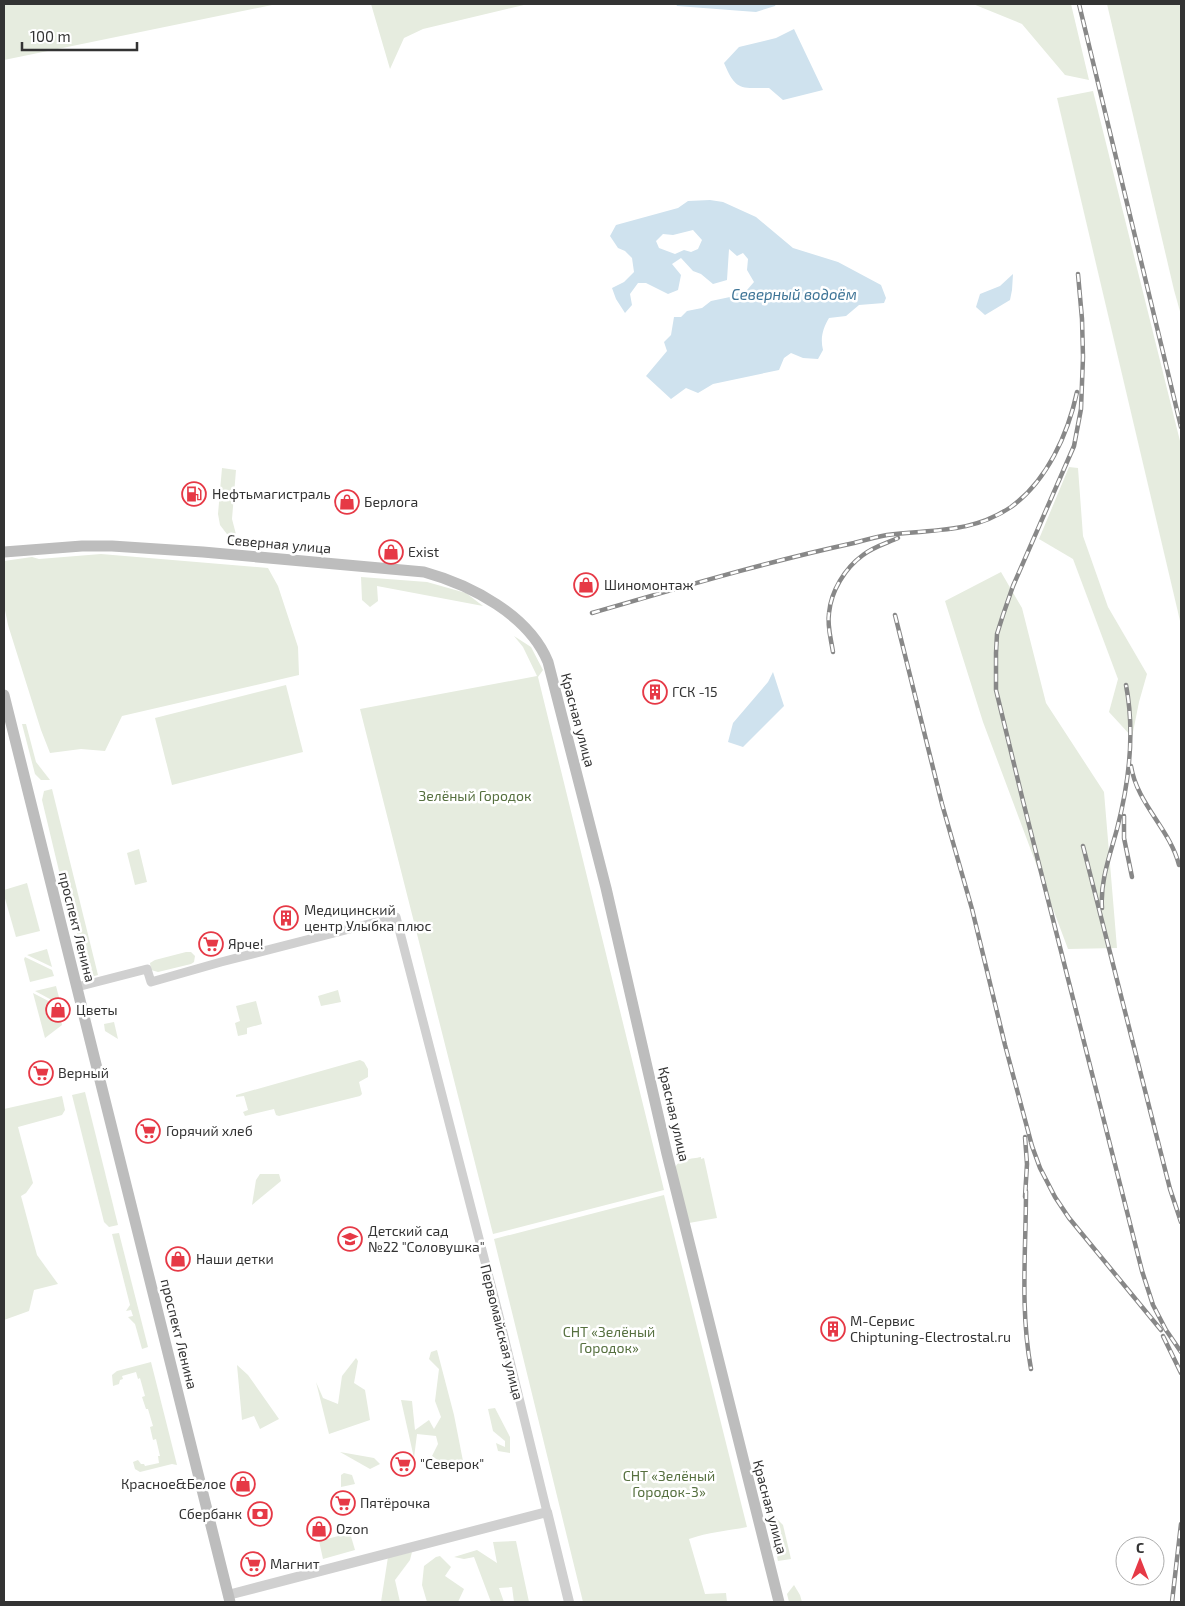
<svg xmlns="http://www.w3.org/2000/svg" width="1185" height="1606" font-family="'Exo 2',sans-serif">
  <rect width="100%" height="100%" fill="#fff"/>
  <g fill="#e6ecdf">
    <polygon points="4,4 277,4 4,60"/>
    <polygon points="371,4 528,4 423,29 404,38 390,69"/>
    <polygon points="973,4 1071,4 1089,80 1065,75 1022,24"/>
    <polygon points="1107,4 1181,4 1181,315 1174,290"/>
    <polygon points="1093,91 1181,445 1181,625 1057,98"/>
    <polygon points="1069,467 1078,468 1083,536 1108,607 1147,674 1139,702 1132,737 1109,712 1118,679 1073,559 1039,539"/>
    <polygon points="222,468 236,470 232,519 238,542 233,542 220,525 218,514"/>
    <polygon points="101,554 268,568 278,586 298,647 299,675 122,716 105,751 81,749 50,753 41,730 8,625 4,605 4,561 32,557 39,559"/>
    <polygon points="1001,572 1022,608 1046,703 1104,792 1117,948 1068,949 983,722 945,601"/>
    <polygon points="361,577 427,582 466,593 483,606 377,586 378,601 370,607 362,600"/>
    <polygon points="514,636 531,647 543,670 538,677 664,1190 493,1234 360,709 537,676 523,647"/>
    <polygon points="286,685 303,752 172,785 155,718"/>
    <polygon points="22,724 26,724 36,762 50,780 41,780 35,774"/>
    <polygon points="52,789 98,975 91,977 85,975 81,962 80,945 65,885 59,871 42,800 44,791"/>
    <polygon points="139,849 147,882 135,885 127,853"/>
    <polygon points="27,883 40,931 16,937 4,895 4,890"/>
    <polygon points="47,949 52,967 27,955"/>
    <polygon points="186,952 191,952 195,956 194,962 191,964 158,972 151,970 150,963 155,960"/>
    <polygon points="25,957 52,970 54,976 30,982 24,959"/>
    <polygon points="56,986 61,1005 35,991"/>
    <polygon points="338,990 341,1002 321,1006 318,996"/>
    <polygon points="33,993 58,1006 53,1008 55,1016 57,1016 58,1021 61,1020 62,1025 45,1038"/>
    <polygon points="256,1001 262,1024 247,1028 247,1034 238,1036 235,1023 240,1021 236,1006"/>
    <polygon points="114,1022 118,1039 105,1031 104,1024"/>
    <polygon points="360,1060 364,1062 368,1069 368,1077 359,1082 362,1094 360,1096 279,1116 276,1115 274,1109 245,1116 243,1112 248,1110 244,1096 236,1097 236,1095"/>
    <polygon points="85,1092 118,1225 109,1227 104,1222 72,1095"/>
    <polygon points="62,1096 65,1110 62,1115 18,1127 33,1183 26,1193 21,1196 37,1255 58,1284 34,1290 29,1311 4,1320 4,1109"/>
    <path d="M701,1157v2l3,-1 13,60 -28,5 -14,-55c3,-9 17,-9 26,-11z"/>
    <polygon points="260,1174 279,1174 281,1181 252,1205 256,1180"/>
    <path d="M664,1195l83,332c-20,4 -39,5 -58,12l16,55 21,-1 1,9h-144l-89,-363z"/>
    <polygon points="119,1233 148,1347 142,1349 135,1324 128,1317 133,1316 131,1310 126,1311 130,1305 112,1234"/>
    <polygon points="437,1350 454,1415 463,1461 453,1471 432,1456 438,1444 436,1436 417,1434 414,1458 401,1400 412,1401 415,1430 429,1420 434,1429 441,1417 435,1401 439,1369 429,1359 431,1352"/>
    <polygon points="356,1358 358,1361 354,1383 365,1390 370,1420 329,1434 316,1382 323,1398 338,1404 342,1376"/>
    <polygon points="151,1362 177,1465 172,1464 140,1472 135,1469 133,1462 138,1460 141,1464 144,1464 145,1466 159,1463 158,1456 160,1456 156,1439 153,1440 150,1427 153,1426 148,1409 146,1409 142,1397 145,1396 140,1378 138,1379 136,1372 122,1376 123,1379 120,1380 119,1384 113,1386 112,1375 117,1371"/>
    <polygon points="237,1365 248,1375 279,1419 260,1429 254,1416 242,1420"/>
    <polygon points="495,1408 510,1437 510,1453 498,1451 496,1443 505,1447 505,1441 493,1431 488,1409"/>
    <polygon points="340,1452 374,1458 380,1464 370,1469"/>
    <polygon points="344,1473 352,1475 355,1484 341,1487 341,1475"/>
    <polygon points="769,1511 783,1525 791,1559 778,1561 768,1519"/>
    <polygon points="350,1533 355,1550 323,1559 319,1541"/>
    <polygon points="516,1541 529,1602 514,1602 512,1587 499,1588 504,1602 491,1602 474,1557 464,1559 454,1557 477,1550 497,1563 493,1542"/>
    <polygon points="412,1552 410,1560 395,1580 400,1602 381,1602 388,1557"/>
    <polygon points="440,1556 451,1567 445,1576 464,1589 458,1602 427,1602 422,1585 424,1566 436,1557"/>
    <polygon points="794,1585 800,1595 802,1602 789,1602 787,1594"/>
  </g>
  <g fill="#cfe2ee" fill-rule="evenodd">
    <polygon points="676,4 776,4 775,6 756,12 677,6"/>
    <path d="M794,29l29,61 -40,10 -14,-12c-29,0 -33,3 -45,-25l15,-16 37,-9z"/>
    <path d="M710,200l13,2 33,15 37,31 45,14 43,23 5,13 -2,5 -25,2 -13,11 -17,2c-6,10 -9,20 -6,32l-5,9 -15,-1 -12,-5 -7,5 -5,12 -66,14 -15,9 -12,-5 -15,11 -25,-23 21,-25 -3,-9 7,-7 3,-18h7l6,-6 15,-3 9,-7 19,-4 5,-7h12l7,-8 -7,-12 1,-11 -5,-6 -6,3 -8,-7 -2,31 -14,4 -12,-10 -8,-3 -12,-13 -9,6 9,11 -3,15 -10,4 -22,-11h-8l-8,11 2,11 -7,8 -9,-14 -4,-11 12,-6 10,-10 -2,-14 -7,-7 -7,-3 -8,-12 6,-11 62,-17 10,-7zM693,230l9,10 -4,9 -7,3 -7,-2 -9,4 -16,-6 -3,-7 7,-7 10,1z"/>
    <polygon points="1013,274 1012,290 1010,300 985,315 976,307 980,294 1000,286"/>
    <polygon points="773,672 784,706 743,747 728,742 733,723 768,682"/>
  </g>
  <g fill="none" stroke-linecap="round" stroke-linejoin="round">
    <polyline stroke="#d0d0d0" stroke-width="9" points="77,987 147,969 151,982 221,962 396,917 498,1312 547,1512"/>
    <polyline stroke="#d0d0d0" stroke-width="10" points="228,1595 547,1512 569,1602"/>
    <g stroke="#bdbdbd" stroke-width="11">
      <path d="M4,552l78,-6h30l91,6 221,20c47,13 105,43 124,90l58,226 61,266 112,448"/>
      <polyline points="4,695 230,1602"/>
    </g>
    <g stroke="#888" stroke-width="4.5">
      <g id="rail">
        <polyline points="1079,4 1181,427"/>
        <polyline points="1078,274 1082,319 1083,357 1081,409 1074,446 1013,586 1003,615 997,634 996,653 996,690 1023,801 1142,1271 1153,1305 1166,1330 1181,1352"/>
        <path d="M592,613c87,-25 174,-51 262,-70 11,-3 22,-6 33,-8 45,-6 84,-1 124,-28 36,-26 57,-73 66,-115"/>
        <polyline points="895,615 942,804 972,909 1005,1045 1032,1146 1040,1168 1055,1197 1069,1218 1161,1330"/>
        <path d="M833,652c-2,-13 -6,-26 -4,-39 2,-22 16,-45 34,-58 10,-8 24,-12 35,-17"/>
        <path d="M1131,766c6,38 39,63 48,99"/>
        <polyline points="1124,816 1124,838 1132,877"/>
        <polyline points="1083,846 1170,1189 1181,1222"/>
        <path d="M1102,908c-2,-27 8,-53 15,-79 12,-46 18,-97 9,-144"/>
        <polyline points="1025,1137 1027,1164 1025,1197"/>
        <path d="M1026,1191c0,59 -6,119 5,178"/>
        <polyline points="1163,1336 1181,1373"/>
        <polyline points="1172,1602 1181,1524"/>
      </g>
    </g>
    <use href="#rail" stroke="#fff" stroke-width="2.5" stroke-dasharray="8" stroke-linecap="butt"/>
  </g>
  <defs>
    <g id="fuel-ring" transform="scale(1.25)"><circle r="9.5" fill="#fff" stroke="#e63946" stroke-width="1.5"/><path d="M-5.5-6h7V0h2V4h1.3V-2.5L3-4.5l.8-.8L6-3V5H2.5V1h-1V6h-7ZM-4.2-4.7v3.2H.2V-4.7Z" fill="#e63946"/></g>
    <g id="shop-ring" transform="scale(1.25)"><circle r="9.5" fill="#fff" stroke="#e63946" stroke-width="1.5"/><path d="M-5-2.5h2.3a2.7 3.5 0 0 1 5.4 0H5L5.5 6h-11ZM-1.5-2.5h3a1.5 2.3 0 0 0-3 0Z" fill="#e63946"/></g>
    <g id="building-ring" transform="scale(1.25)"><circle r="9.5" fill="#fff" stroke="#e63946" stroke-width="1.5"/><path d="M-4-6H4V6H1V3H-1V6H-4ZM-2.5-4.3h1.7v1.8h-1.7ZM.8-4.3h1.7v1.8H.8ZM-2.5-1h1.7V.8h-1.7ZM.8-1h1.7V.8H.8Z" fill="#e63946"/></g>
    <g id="supermarket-ring" transform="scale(1.25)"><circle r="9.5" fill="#fff" stroke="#e63946" stroke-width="1.5"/><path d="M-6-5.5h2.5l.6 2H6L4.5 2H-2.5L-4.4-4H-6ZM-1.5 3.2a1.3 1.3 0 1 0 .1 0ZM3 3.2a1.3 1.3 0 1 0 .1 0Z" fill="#e63946"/></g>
    <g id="school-ring" transform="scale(1.25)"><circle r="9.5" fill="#fff" stroke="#e63946" stroke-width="1.5"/><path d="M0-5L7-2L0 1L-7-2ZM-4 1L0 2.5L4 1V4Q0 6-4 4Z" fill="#e63946"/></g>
    <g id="bank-ring" transform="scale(1.25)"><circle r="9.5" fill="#fff" stroke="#e63946" stroke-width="1.5"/><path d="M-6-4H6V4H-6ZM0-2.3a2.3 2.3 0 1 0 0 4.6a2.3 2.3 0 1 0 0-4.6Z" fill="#e63946"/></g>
  </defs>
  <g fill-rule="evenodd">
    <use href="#fuel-ring" x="194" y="494"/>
    <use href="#shop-ring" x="347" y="502"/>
    <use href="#shop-ring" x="391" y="552"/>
    <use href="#shop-ring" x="586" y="585"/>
    <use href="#building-ring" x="655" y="692"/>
    <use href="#building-ring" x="286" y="918"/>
    <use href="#supermarket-ring" x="211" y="944"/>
    <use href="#shop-ring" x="58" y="1010"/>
    <use href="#supermarket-ring" x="41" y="1073"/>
    <use href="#supermarket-ring" x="148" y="1131"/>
    <use href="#school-ring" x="350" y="1239"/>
    <use href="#shop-ring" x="178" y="1259"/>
    <use href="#building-ring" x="833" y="1329"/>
    <use href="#supermarket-ring" x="403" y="1464"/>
    <use href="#shop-ring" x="243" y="1484"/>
    <use href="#supermarket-ring" x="343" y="1503"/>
    <use href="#bank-ring" x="260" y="1514"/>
    <use href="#shop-ring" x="319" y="1529"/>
    <use href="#supermarket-ring" x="253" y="1564"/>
  </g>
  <g text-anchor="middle" stroke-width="5" stroke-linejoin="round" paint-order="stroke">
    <g font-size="14" fill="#333" stroke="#fff" text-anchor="start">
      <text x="212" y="499">Нефтьмагистраль</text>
      <text x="364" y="507">Берлога</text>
      <text x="408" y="557">Exist</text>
      <text x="604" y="590">Шиномонтаж</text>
      <text x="672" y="697">ГСК -15</text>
      <text x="304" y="915">Медицинский<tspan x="304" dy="16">центр Улыбка плюс</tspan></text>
      <text x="228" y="949">Ярче!</text>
      <text x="76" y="1015">Цветы</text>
      <text x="58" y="1078">Верный</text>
      <text x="166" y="1136">Горячий хлеб</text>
      <text x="368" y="1236">Детский сад<tspan x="368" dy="16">№22 "Соловушка"</tspan></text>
      <text x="196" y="1264">Наши детки</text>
      <text x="850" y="1326">M-Сервис<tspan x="850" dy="16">Chiptuning-Electrostal.ru</tspan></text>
      <text x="420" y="1469">"Северок"</text>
      <text x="226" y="1489" text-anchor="end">Красное&amp;Белое</text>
      <text x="360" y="1508">Пятёрочка</text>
      <text x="242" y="1519" text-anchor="end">Сбербанк</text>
      <text x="336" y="1534">Ozon</text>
      <text x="270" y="1569">Магнит</text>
    </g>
    <g font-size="14" fill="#333" stroke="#fff">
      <text transform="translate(279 544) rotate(5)" y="5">Северная улица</text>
      <text transform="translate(578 720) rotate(75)" y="5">Красная улица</text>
      <text transform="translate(77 927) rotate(76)" y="5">проспект Ленина</text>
      <text transform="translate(674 1114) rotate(77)" y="5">Красная улица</text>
      <text transform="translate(502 1332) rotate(76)" y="5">Первомайская улица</text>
      <text transform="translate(179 1334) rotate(76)" y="5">проспект Ленина</text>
      <text transform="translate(770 1507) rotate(75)" y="5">Красная улица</text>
    </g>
    <g font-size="14" fill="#56703f" stroke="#fff">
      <text x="475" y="801">Зелёный Городок</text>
      <text x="609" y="1337">СНТ «Зелёный<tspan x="609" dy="16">Городок»</tspan></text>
      <text x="669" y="1481">СНТ «Зелёный<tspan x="669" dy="16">Городок-3»</tspan></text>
    </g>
    <g font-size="15" font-style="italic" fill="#3f7597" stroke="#fff">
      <text x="794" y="300">Северный водоём</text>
    </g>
  </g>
  <rect width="1185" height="1606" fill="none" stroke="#333333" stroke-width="10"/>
  <g transform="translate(1140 1561)"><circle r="24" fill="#ffffff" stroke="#adadad"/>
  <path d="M0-4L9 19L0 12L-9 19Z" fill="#e63946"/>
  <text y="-8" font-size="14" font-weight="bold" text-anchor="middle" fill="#333333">С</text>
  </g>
  <path d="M22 42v8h115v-8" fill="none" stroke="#333333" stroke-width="2.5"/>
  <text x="30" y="42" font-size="15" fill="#333333" stroke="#ffffff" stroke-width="4" paint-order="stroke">100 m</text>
</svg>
